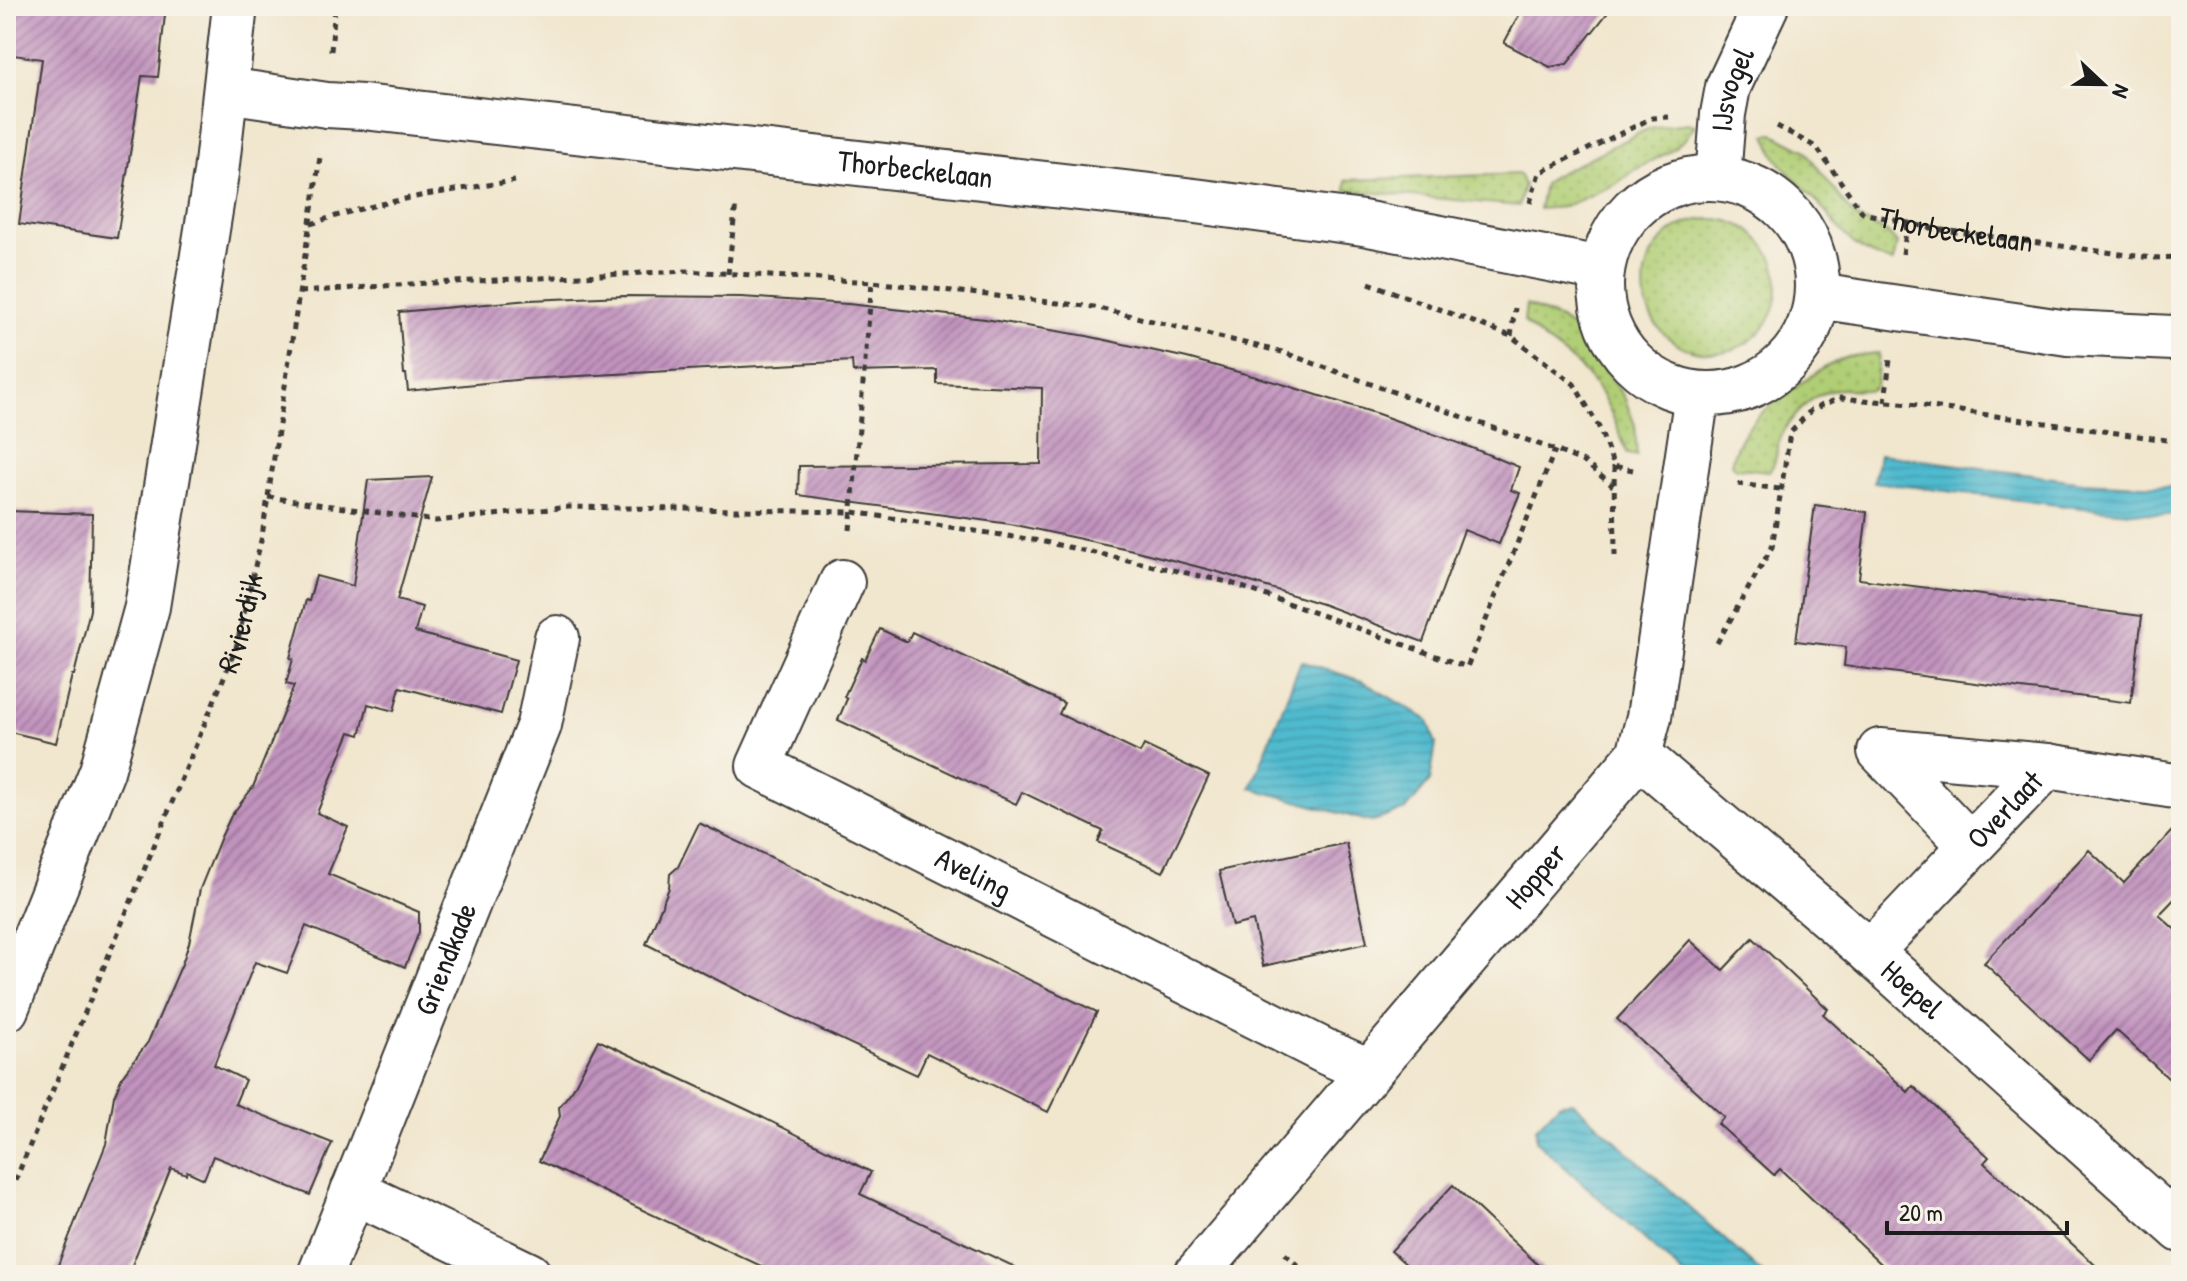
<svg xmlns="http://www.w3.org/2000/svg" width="2187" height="1281" font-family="'Patrick Hand',sans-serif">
  <defs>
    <pattern id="grass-dots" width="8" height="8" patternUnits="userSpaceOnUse" patternTransform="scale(2)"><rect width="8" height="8" fill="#b0ce75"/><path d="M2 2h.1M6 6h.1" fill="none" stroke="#97b065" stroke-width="1.8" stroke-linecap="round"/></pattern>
    <pattern id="water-rules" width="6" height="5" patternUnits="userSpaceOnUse" patternTransform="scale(2)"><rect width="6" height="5" fill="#50b9ce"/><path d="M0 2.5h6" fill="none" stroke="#459eb0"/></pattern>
    <pattern id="building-hatch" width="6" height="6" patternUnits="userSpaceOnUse" patternTransform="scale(2)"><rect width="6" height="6" fill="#c193be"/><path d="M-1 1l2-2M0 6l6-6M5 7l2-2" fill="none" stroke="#9c779a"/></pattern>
  </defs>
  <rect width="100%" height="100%" fill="#f7f3e8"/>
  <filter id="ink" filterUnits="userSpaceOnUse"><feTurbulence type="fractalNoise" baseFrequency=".0125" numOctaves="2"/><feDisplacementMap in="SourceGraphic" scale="16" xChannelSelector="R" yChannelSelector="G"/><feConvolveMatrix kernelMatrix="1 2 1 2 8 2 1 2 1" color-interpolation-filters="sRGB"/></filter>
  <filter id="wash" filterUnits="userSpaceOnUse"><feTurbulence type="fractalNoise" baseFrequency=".006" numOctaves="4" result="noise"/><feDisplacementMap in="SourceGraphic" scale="32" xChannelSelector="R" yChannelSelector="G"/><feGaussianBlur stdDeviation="1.8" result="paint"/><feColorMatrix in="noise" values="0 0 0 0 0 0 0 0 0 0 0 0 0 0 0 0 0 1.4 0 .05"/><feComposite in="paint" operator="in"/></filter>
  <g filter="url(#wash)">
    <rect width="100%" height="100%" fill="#f1e6ce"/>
    <g fill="url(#grass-dots)" stroke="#667548" stroke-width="2">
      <polygon points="1687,123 1695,125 1685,139 1669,152 1635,170 1616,184 1564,207 1539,209 1544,184 1553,176 1649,128"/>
      <path d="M1774,134l31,16 44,60 9,9 29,13 10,11 -4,19c-41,-11 -49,-28 -75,-59 -13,-16 -31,-28 -42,-46 -4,-7 -7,-15 -10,-22z"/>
      <polygon points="1519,174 1524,185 1519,206 1346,190 1346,180"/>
      <circle cx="1711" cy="286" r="67"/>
      <path d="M1526,305l34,14 16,12 48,66 11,28 2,31 -9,-2c-15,-35 -20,-60 -50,-88 -17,-16 -39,-27 -54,-45z"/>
      <path d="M1879,353l-3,33 -6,5c-31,-4 -47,-5 -70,19 -7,8 -15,16 -19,26 -6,12 -2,25 -12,35l-32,-3 -6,-4c7,-35 34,-56 63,-76 17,-12 33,-24 54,-31 10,-3 21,-3 31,-4z"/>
    </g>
    <g fill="url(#water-rules)" stroke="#366a75" stroke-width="2">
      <polygon points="1879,454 2083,482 2181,487 2181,516 2082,508 1874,482"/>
      <polygon points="1301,661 1362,681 1428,720 1436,744 1430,781 1406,810 1371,822 1251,788"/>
      <polygon points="1573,1102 1764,1275 1684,1275 1536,1141 1536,1128 1560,1103"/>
    </g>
    <g id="blocks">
      <g fill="url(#building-hatch)">
        <polygon points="6,6 166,6 158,77 142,76 117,238 19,224 42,59 6,54"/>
        <polygon points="1524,6 1613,6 1567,64 1550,67 1504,43"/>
        <polygon points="624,296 741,297 848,304 985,319 1087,336 1187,358 1282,384 1378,414 1472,448 1519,467 1511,490 1520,493 1499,544 1464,530 1423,642 1322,604 1218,572 1133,550 1010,524 798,495 799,466 1041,464 1042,388 937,384 937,370 853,372 852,361 525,379 408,391 406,374 404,374 399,312 530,300"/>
        <polygon points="432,477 397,600 422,607 415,632 516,660 501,714 400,687 394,711 368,704 360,735 350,732 317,813 348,827 328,874 419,912 419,932 405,967 306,926 287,973 255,962 214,1065 245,1080 235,1104 332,1143 310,1195 213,1156 204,1179 187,1171 186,1174 171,1168 128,1275 54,1275 106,1144 114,1096 123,1075 148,1042 182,964 189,943 200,889 221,837 231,816 253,787 294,686 286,684 293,659 290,658 306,600 309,601 316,576 353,586 368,480"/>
        <polygon points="1815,505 1867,512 1859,579 2142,616 2131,703 1844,666 1846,647 1796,641"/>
        <polygon points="8,511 92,514 90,610 74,675 72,675 56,743 6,731"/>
        <polygon points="880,629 907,642 912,632 1064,703 1059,714 1140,753 1144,745 1209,776 1163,872 1098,842 1103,831 1022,792 1016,804 838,720 847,699 844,697 862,658 865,660"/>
        <polygon points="2181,821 2181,892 2159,915 2181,935 2181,1090 2116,1030 2089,1060 1984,963 2089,850 2124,883"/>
        <polygon points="699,823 1097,1012 1048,1112 927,1053 917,1075 753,998 646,944 669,888 670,874 678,867"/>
        <polygon points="1346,843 1367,943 1263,966 1253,921 1232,926 1219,871"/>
        <polygon points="1753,938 1828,1009 1823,1014 1908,1092 1913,1086 1989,1157 1984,1163 2106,1275 1893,1275 1780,1169 1774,1175 1718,1124 1724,1117 1617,1019 1690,940 1723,970"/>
        <polygon points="598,1040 752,1112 871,1172 860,1194 1032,1275 780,1275 539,1161 560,1116 559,1107 573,1089"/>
        <polygon points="1453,1185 1492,1222 1549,1275 1418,1275 1391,1251"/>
      </g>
    </g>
  </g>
  <g filter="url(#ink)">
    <use href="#blocks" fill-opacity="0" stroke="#3c3a37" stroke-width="2"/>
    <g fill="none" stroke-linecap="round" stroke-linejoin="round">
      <g stroke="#3c3a37" stroke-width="48">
        <g id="minor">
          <path id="s3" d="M226,90l101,15 36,2 832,94 168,22 238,46"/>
          <circle cx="1709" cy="286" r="108"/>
          <path id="s4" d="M1718,178l5,-64 5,-27 38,-81"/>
          <polyline points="1817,296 2068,333 2173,338 2181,336"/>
          <path id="s5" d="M842,582l-83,184 569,287 41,18"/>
          <path id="s6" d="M1639,755l231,197 311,278"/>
          <polyline points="1971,846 1880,751 2047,766"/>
          <path id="s7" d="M1870,952l177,-186 134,21"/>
          <polyline points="6,1009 102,771 147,607 216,173 235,6"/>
          <polyline points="353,1191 529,1275"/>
          <path id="s8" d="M320,1275l219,-550 18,-87"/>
          <path id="s9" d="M1196,1275l443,-520 10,-38 48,-323"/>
        </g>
      </g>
      <g stroke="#3c3a37" stroke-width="5" stroke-dasharray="6 6" stroke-linecap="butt">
        <polyline points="331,51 335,6"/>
        <path id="s1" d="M1777,126l39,21 47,66 72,16 216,29 30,-1"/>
        <polyline points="1530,203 1539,173 1652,118 1669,117"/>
        <path d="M311,224c66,-23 135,-33 204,-43"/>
        <polyline points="1903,254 1907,224"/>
        <polyline points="728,274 736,203"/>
        <polyline points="1369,283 1511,336 1574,384 1598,425 1614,466 1633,470"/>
        <polyline points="300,292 411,284 686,271 872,282 1094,307 1282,352 1555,450 1584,462 1613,486"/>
        <polyline points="1511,336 1515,308"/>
        <polyline points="1885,402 1890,359"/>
        <polyline points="1614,466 1615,557"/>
        <polyline points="1738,484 1780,489"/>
        <polyline points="268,497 436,521 569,507 853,512 1040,541 1228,582 1467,667 1555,450"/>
        <polyline points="850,530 872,282"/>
        <polyline points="1717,643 1772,547 1790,433 1811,410 1840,398 1910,404 2181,442"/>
        <path id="s2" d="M6,1203l230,-555 26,-112 58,-379"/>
        <polyline points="1285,1254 1308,1275"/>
      </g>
      <use href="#minor" stroke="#fff" stroke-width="44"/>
    </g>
  </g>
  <g text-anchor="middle" stroke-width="6" stroke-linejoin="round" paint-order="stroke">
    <g font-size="30" fill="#1c1c1c" stroke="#f7f3e8">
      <text dy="10" stroke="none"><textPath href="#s4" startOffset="90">IJsvogel</textPath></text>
      <text dy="10" stroke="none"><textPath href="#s3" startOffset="694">Thorbeckelaan</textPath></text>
      <text dy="10" stroke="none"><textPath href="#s1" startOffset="220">Thorbeckelaan</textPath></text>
      <text dy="10" stroke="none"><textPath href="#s2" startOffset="626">Rivierdijk</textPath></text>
      <text dy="10" stroke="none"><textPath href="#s7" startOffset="196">Overlaat</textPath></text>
      <text dy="10" stroke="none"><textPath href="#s5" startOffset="442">Aveling</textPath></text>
      <text dy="10" stroke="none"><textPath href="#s9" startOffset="524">Hopper</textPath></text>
      <text dy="10" stroke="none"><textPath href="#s8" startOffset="340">Griendkade</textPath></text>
      <text dy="10" stroke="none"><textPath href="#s6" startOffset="360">Hoepel</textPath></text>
    </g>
  </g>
  <rect width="2187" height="1281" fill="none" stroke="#f7f3e8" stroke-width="32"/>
  <g transform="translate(2103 84) rotate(112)" stroke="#f7f3e8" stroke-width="6" paint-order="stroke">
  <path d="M0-6L14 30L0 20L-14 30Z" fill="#1c1c1c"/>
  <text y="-12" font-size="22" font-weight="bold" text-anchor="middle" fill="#1c1c1c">N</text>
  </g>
  <path d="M1887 1221v12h180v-12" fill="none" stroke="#1c1c1c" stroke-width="4"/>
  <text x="1899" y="1221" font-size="24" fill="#1c1c1c" stroke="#f7f3e8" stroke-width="6" paint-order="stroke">20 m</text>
</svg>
